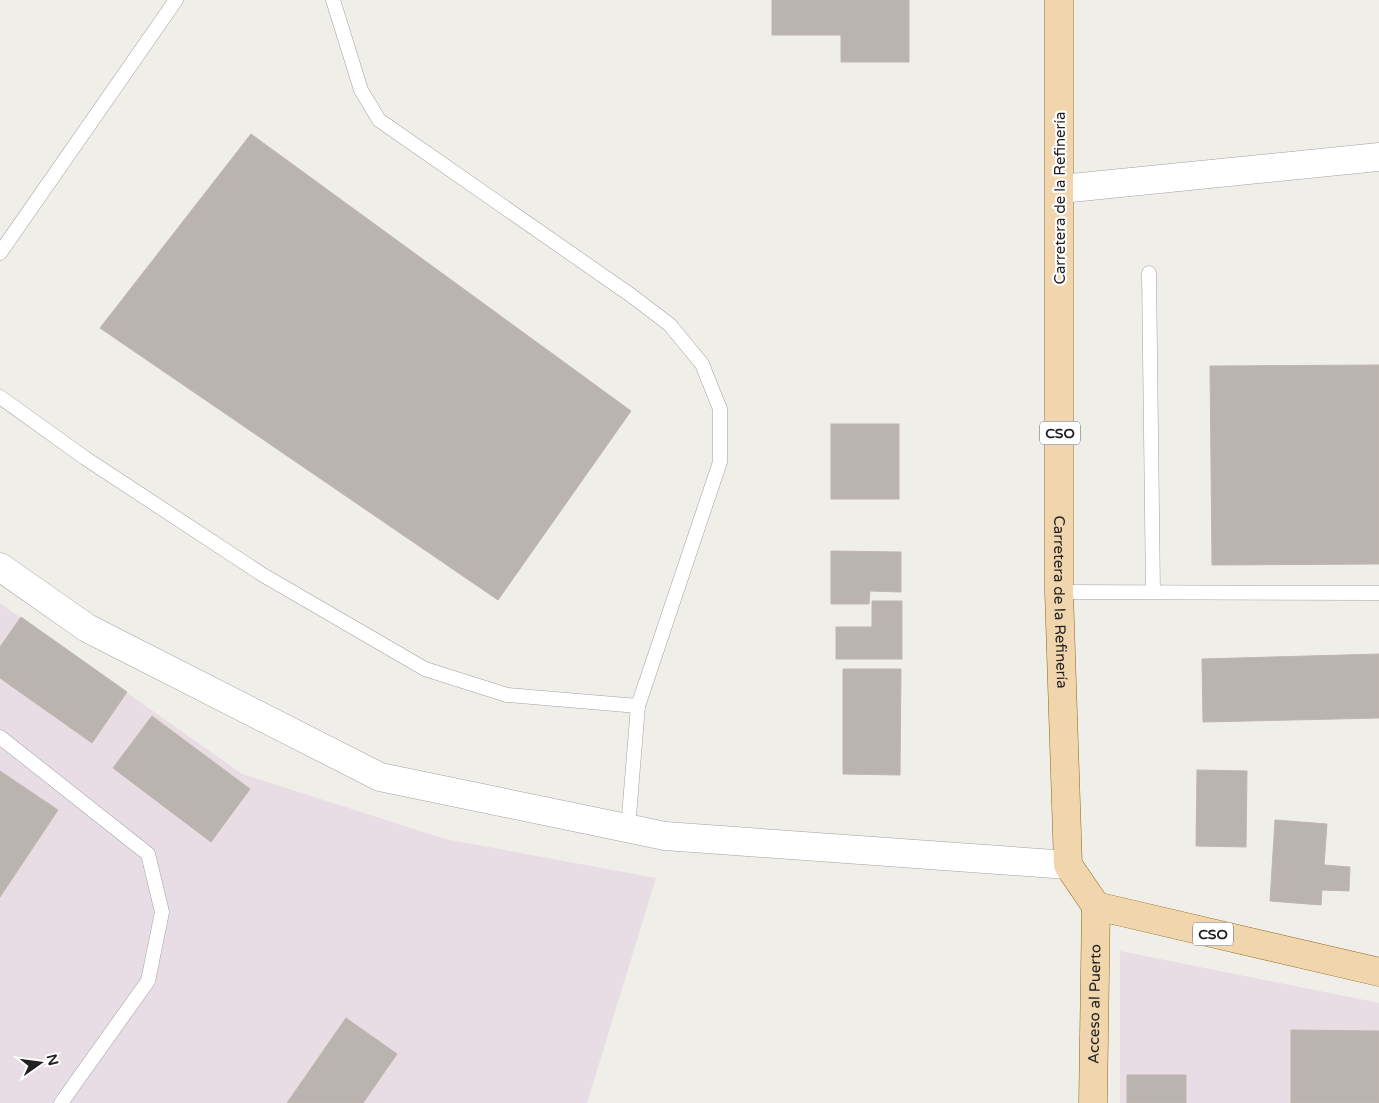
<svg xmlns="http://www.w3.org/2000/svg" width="1379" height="1103" font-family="'Varela Round',sans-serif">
  <rect width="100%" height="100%" fill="#f0eee9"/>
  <g fill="#e8dce5">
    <polygon points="0,603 242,774 445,839 656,878 587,1103 0,1103"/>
    <polygon points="1120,951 1379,1003 1379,1103 1120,1103"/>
  </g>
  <g fill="#b9b4af" stroke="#c0b6ad">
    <polygon points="772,0 909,0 909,62 841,62 841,35 772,35"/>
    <polygon points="251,134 631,411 498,600 100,328"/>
    <polygon points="1379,365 1379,564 1212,565 1210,366"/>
    <rect x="831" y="424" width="68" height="75"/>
    <polygon points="831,551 901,552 901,592 870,591 869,604 831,604"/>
    <polygon points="872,601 902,601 902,659 836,659 836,627 872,627"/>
    <polygon points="21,617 127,692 92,743 0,678 0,647"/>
    <polygon points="1379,654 1379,718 1203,722 1202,659"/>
    <polygon points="843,669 901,669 900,775 843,774"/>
    <polygon points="152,716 250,789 211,842 113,768"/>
    <polygon points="1197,770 1247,771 1246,847 1196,846"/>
    <polygon points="0,771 58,810 0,897"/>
    <polygon points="1275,820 1327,824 1324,865 1350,867 1349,891 1322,890 1321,905 1270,901"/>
    <polygon points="346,1018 397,1054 363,1103 287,1103"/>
    <polygon points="1291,1030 1379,1031 1379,1103 1291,1103"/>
    <rect x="1127" y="1075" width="59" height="28"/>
  </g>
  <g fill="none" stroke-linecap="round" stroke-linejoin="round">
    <g stroke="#a2a2a2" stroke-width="15">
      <g id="lane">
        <polyline points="333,0 361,90 379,120 632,296 670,325 702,364 720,409 720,462 638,706 628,828"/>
        <polyline points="0,253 176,0"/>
        <polyline points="1149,273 1153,592"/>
        <polyline points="0,397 85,458 263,575 425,669 507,695 638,706"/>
        <polyline points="1059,592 1379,593"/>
        <polyline points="0,737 148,854 162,912 148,981 61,1103"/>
      </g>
    </g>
    <g stroke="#a2a2a2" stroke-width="29">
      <g id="street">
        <polyline points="1061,189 1379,157"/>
        <polyline points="0,567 87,628 380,777 665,836 1068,865"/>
      </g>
    </g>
    <g stroke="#8b6813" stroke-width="29">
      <g id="primary">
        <path id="s1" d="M1059,0v592l9,273 28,41 283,66"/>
        <path id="s2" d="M1093,1103l3,-197"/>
      </g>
    </g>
    <use href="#lane" stroke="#fff" stroke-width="14"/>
    <use href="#street" stroke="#fff" stroke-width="28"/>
    <use href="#primary" stroke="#f1d6ad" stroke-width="28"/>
  </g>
  <g text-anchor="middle" stroke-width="4.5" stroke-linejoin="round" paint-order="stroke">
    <g fill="#fff" stroke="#646464" stroke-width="1">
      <rect x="1040" y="421.5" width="40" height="23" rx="4"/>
      <rect x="1193" y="922.5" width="40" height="23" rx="4"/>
    </g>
    <g font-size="14" font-weight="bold" fill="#212121">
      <text x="1060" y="438">CSO</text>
      <text x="1213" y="939">CSO</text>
    </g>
    <g font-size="15" fill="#212121" stroke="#fff">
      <text transform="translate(1060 198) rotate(-90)" y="5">Carretera de la Refinería</text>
      <text dy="5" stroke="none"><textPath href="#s1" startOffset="602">Carretera de la Refinería</textPath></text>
      <text dy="5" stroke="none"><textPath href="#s2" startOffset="99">Acceso al Puerto</textPath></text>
    </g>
  </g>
  <g transform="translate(40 1063) rotate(76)" stroke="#ffffff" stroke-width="4" paint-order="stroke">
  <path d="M0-4L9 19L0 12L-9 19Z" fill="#212121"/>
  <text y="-8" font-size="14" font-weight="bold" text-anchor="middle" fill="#212121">N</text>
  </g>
</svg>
